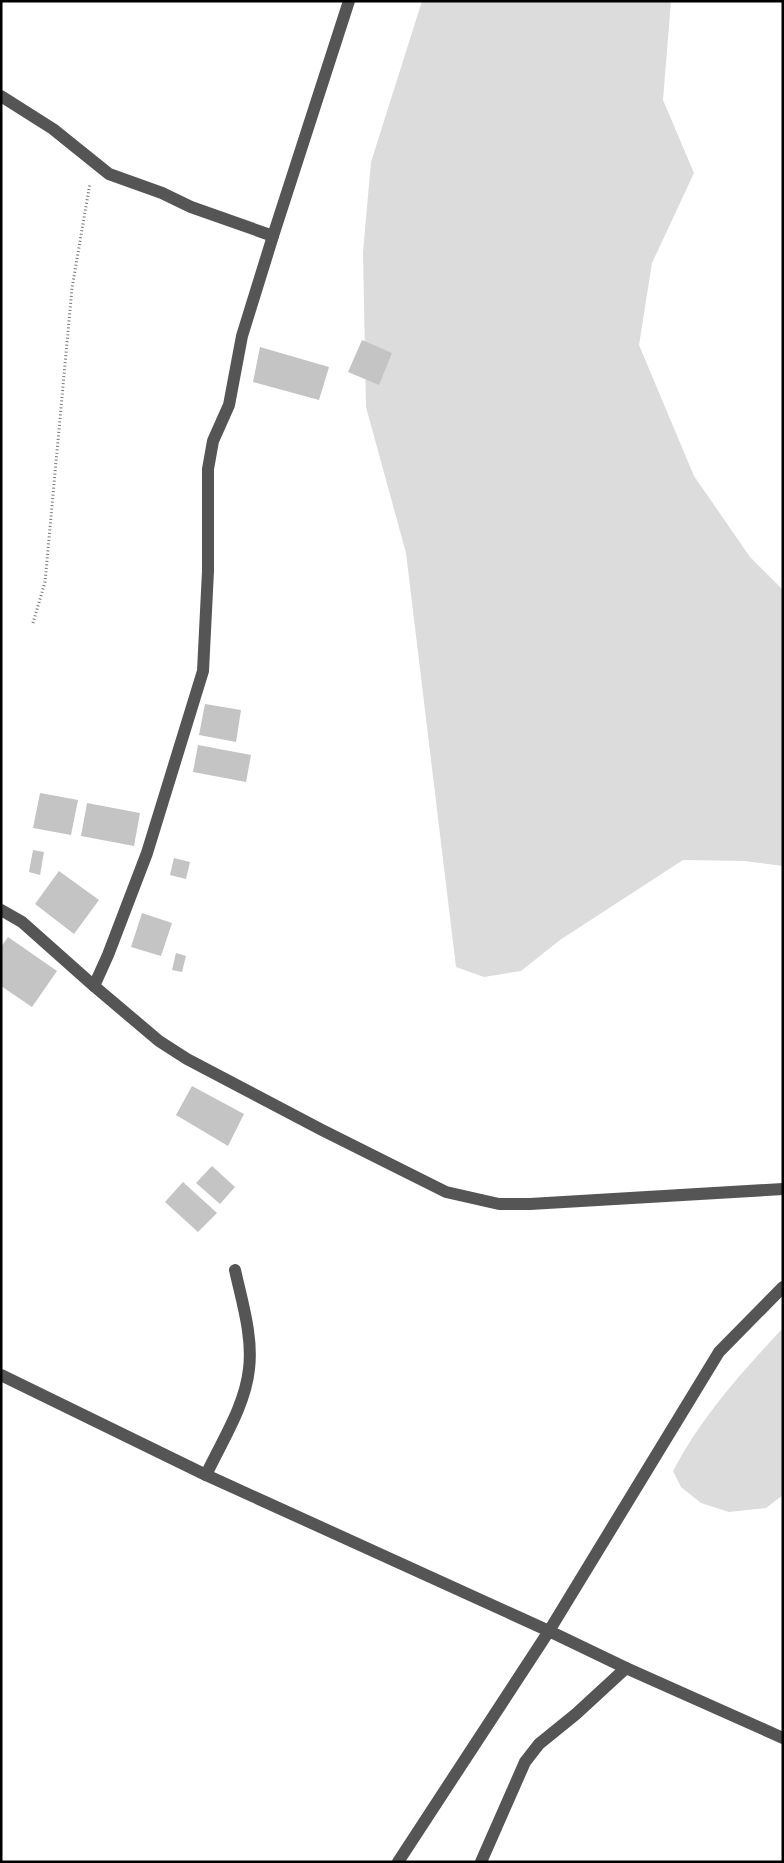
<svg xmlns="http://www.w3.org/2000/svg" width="784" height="1863" font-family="'Alegreya Sans',sans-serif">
  <rect width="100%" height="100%" fill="#fff"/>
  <g fill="#dcdcdc">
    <polygon points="422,1 671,1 663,100 694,173 652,263 639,345 694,476 750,557 783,590 783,866 744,861 683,860 560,940 521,971 484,977 456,967 406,553 366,407 363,252 371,162"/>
    <path d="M783,1328v167l-17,13 -37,4 -28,-9 -20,-16 -8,-16c28,-54 69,-99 110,-143z"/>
  </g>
  <g fill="#c4c4c4">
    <polygon points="362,340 392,353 379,385 348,372"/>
    <polygon points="260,347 329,367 319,400 253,382"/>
    <polygon points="205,704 241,710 236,742 199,735"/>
    <polygon points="198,745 251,755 246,782 193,772"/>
    <polygon points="40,793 78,800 71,835 33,828"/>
    <polygon points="87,803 140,813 134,846 81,836"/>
    <polygon points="33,850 44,852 40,875 29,872"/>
    <polygon points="174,858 190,862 186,879 170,875"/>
    <polygon points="59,871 99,900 74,934 35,904"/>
    <polygon points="142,913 172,923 161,956 131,947"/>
    <polygon points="8,937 57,971 32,1007 1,986 1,947"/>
    <polygon points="176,953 186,956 182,972 172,970"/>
    <polygon points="192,1086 244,1114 228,1146 176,1115"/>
    <polygon points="212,1166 235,1187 220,1204 196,1183"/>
    <polygon points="183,1182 217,1213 198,1232 165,1202"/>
  </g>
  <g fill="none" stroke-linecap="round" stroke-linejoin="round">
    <polyline stroke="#777" stroke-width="3" stroke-dasharray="1 2.5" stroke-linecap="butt" points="33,623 45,582 72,288 90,183"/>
    <g stroke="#555" stroke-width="12">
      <polyline points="1,96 53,129 109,174 162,193 191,207 273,236 242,336 229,405 213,441 208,469 208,571 203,671 147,853 108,955 94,986"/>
      <polyline points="273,236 349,1"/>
      <polyline points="1,910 22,922 94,986 159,1041 187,1059 322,1130 446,1192 499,1204 530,1204 783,1189"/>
      <polyline points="1,1375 206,1475 549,1631 626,1668 783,1738"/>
      <path d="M206,1475c16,-34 39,-69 43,-106 4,-33 -7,-67 -14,-99"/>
      <polyline points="398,1862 549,1631 719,1352 783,1287"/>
      <polyline points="481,1862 525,1762 539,1744 576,1714 626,1668"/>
    </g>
  </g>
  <rect width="784" height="1863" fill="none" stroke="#000000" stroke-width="5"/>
</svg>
